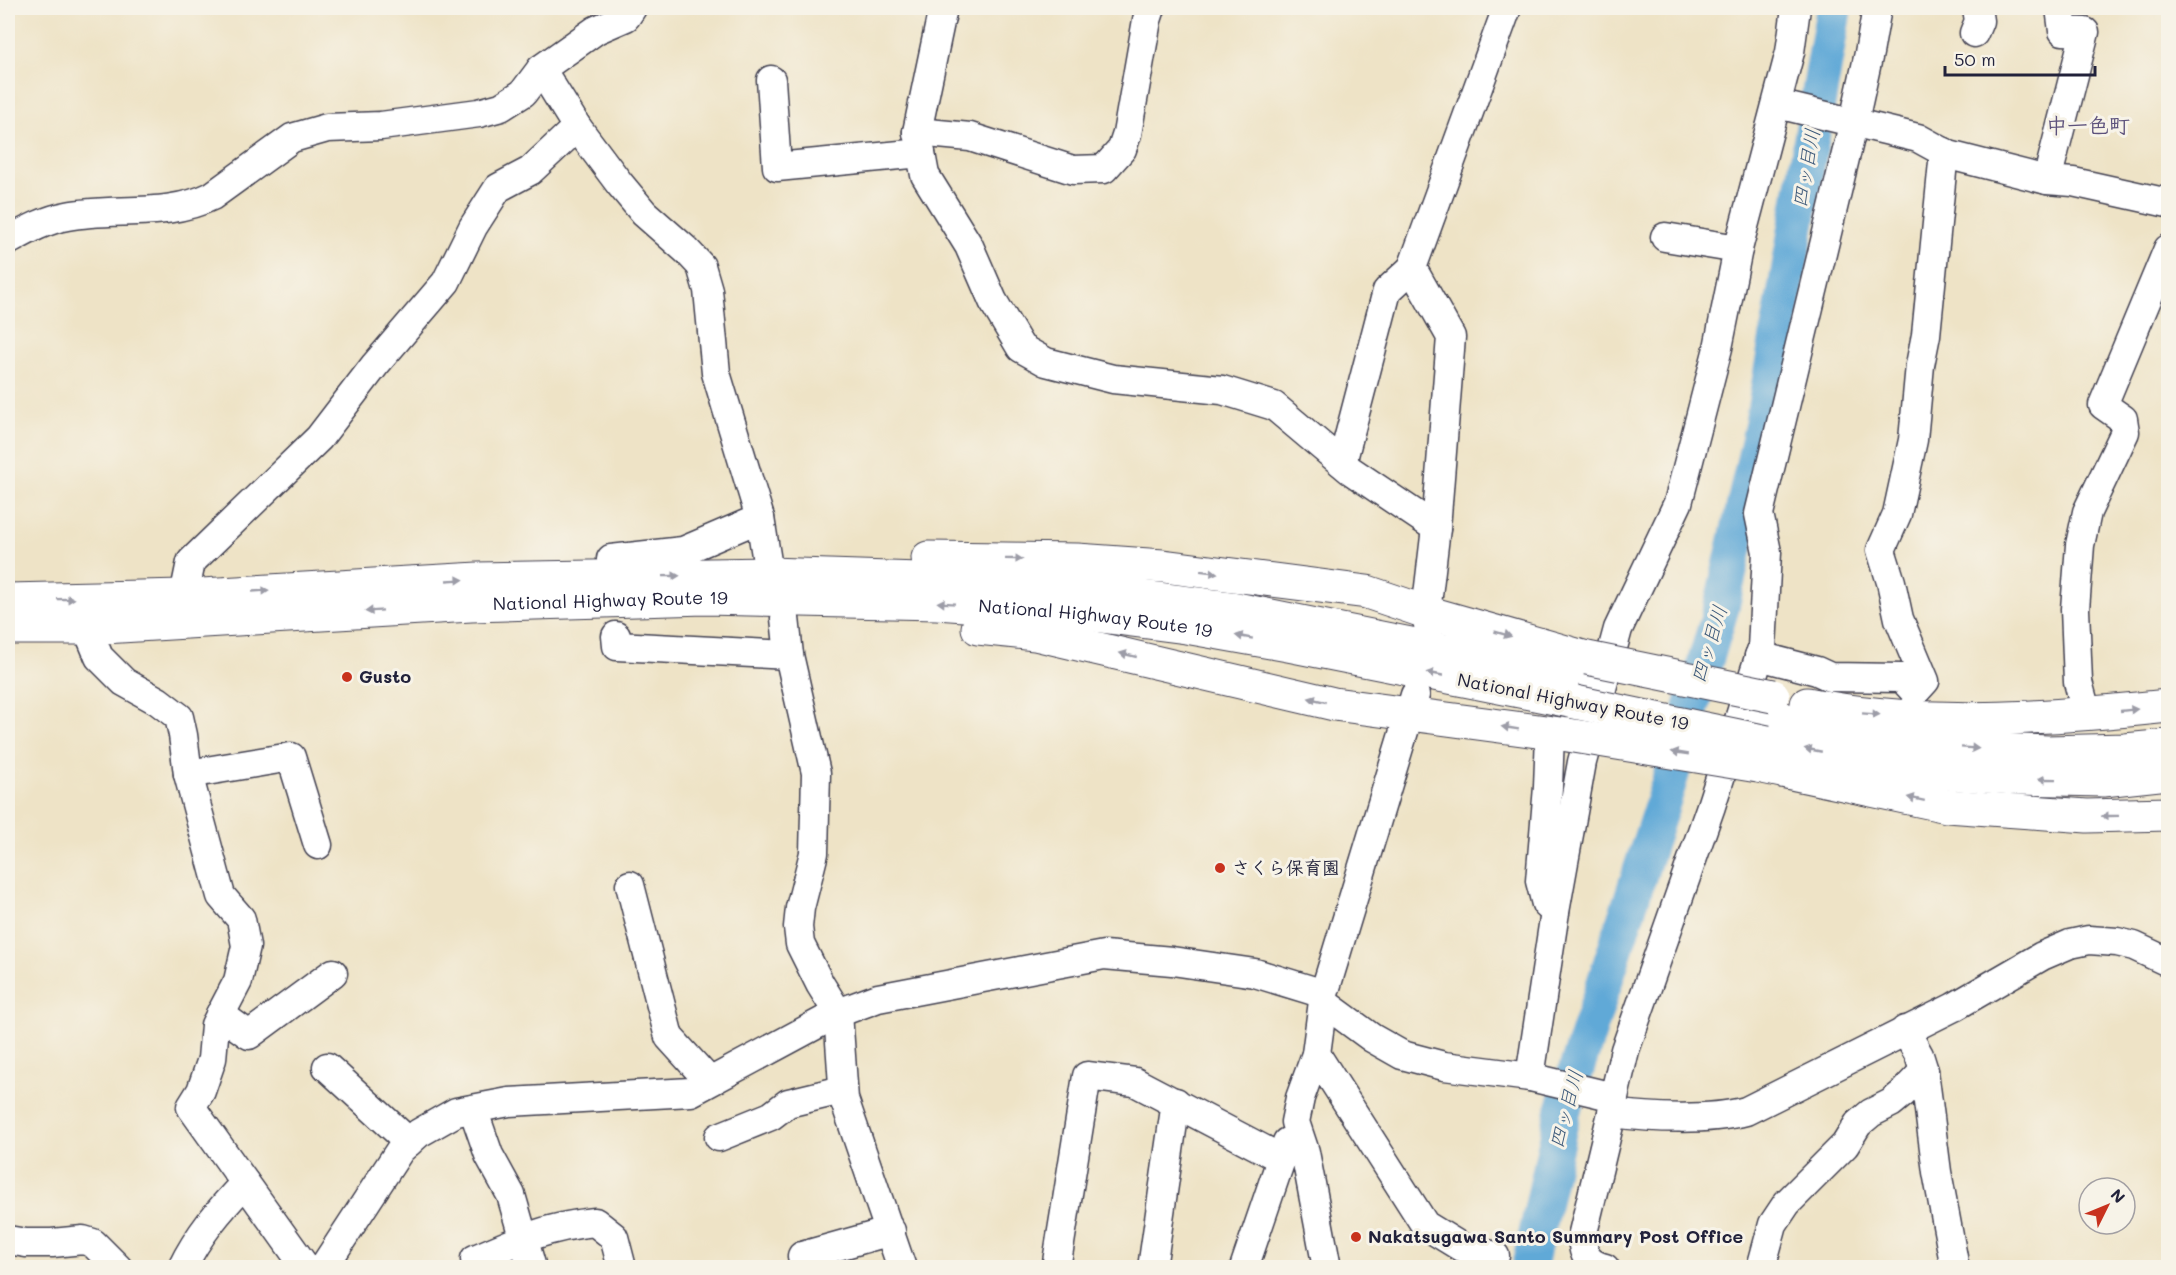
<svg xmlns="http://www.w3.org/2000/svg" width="2176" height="1275" font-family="Mali,'Klee One',sans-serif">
  <rect width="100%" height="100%" fill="#f7f3e8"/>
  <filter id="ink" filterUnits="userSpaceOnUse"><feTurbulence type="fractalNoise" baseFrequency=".0167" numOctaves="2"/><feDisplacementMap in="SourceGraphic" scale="12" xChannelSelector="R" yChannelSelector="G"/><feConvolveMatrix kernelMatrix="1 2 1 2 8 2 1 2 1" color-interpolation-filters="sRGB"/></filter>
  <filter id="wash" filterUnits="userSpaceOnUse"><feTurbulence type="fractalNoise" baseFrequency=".008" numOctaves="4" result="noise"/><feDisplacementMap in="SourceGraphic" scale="24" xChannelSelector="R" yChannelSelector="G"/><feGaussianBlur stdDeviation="1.35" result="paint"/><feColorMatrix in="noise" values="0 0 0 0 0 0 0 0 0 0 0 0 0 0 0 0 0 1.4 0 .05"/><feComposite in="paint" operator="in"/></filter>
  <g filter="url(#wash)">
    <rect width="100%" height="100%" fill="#eee3c6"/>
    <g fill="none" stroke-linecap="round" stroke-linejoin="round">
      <polyline stroke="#60a9d7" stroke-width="36" points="1529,1268 1563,1111 1667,789 1721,609 1762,426 1834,8"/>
    </g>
  </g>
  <g filter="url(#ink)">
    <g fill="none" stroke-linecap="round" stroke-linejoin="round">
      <g stroke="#413f50" stroke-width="31">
        <g id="minor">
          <polyline points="943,8 917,132 925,175 969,246 993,301 1021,348 1046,362 1113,379 1222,390 1274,406 1350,470 1436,528"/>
          <polyline points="1974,33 1979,21 1977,8"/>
          <polyline points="541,69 577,127 619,183 644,213 686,250 701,266 708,290 716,373 760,518 769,574"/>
          <polyline points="771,80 777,167 921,153"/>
          <polyline points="1777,104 1918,138 1949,155 2047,180 2073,182 2168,203"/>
          <polyline points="917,132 970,137 1073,170 1104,169 1122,149 1127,134 1147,20 1151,8"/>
          <polyline points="2047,180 2085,32 2063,31 2060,8"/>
          <polyline points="1665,237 1738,249"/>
          <path d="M8,241c18,-10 37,-21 59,-25 47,-9 101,2 145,-20l80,-58 35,-10 54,-2 98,-13 22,-6 22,-14 18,-24 55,-39 30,-13 6,-9"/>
          <polyline points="1342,463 1387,291 1412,268"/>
          <polyline points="611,559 683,551 760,518"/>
          <polyline points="184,596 191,562 319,438 375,365 446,282 473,227 498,188 530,171 577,127"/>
          <polyline points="785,618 789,655 816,773 814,853 800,908 798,927 800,944 820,984 838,1013 844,1099 902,1268"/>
          <polyline points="87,628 99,657 124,682 158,701 179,717 183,735 188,774 221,896 241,919 246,946 238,981 215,1025 212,1059 201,1091 191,1107 306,1268"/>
          <polyline points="1429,631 1426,612 1436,528 1451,337 1412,268 1507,8"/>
          <polyline points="616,636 617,646 789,655"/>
          <polyline points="1759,656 1817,671 1830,677 1902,678 1915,692 1925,681 1899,619 1891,582 1881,550 1897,514 1913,440 1920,365 1926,335 1944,152"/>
          <polyline points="2087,715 2078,682 2075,609 2080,545 2087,512 2125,432 2123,419 2103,405 2168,249"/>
          <polyline points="1550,734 1548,787 1540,881 1546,904 1555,912"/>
          <polyline points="188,774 291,757 318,845"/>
          <polyline points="630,885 669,1037 709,1081"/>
          <polyline points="1323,1002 1372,1038 1402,1055 1444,1066 1530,1077 1614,1097"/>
          <polyline points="220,1014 249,1035 333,973"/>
          <polyline points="1905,1030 1919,1055 1924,1071 1937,1172 1955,1268"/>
          <polyline points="1316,1054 1425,1225 1461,1247 1495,1256"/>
          <polyline points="327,1067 409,1142"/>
          <polyline points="1530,1077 1555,912 1582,762 1618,629 1678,503 1718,348 1738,249 1790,52 1796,8"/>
          <polyline points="473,1109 489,1155 511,1195 532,1268"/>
          <path d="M1612,1113c39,5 96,8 134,-2l208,-104 88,-51 28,-12 19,-4 28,2 17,4 34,16"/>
          <polyline points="719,1137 771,1116 788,1103 842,1090"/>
          <polyline points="8,1240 26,1243 52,1243 83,1240 93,1243 118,1268"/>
          <polyline points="802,1256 891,1231"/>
          <path d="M475,1259c41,-18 74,-33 120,-37l19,15 8,31"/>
          <path d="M182,1268c16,-33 38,-59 63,-85"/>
          <polyline points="323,1268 400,1150 419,1133 456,1112 509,1102 691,1092 838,1013 878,998 1104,955 1172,961 1255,973 1324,994"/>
          <polyline points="1056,1268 1087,1076 1135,1082 1282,1159"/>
          <polyline points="1152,1268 1176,1102"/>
          <polyline points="1244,1268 1287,1142"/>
          <polyline points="1327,1268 1305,1152 1295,1122 1300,1098 1316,1054 1324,994 1415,695"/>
          <path d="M1605,1268c-18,-5 -22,-13 -23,-31l30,-124 2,-16 11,-47 86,-244 51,-158 5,-96 -8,-38 95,-393 15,-68 8,-45"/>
          <polyline points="1761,1268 1773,1224 1787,1203 1845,1145 1858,1124 1871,1113 1891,1103 1902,1094 1924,1071"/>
        </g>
      </g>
      <g stroke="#413f50" stroke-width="35">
        <g id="highway">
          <polyline points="928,558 1077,560 1163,566 1367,592 1426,612 1587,658"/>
          <polyline points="8,600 184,596 478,579 769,574 919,579 1054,586 1231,608 1585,679"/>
          <path id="s1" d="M8,628h79l384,-23 234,-7 232,5 148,11 101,13 102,18 287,57"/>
          <polyline points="978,628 1035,634 1334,704 1568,735"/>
          <path d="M1807,704c115,24 245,14 361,2"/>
          <polyline points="1768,715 1861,739 1972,749 2048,752 2125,750 2168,746"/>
          <polyline points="1767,742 1930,772 2014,778 2103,780 2168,773"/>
          <polyline points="1758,766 1947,806 2087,816 2168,814"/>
        </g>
      </g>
      <use href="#minor" stroke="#fff" stroke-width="28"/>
      <use href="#highway" stroke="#fff" stroke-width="33"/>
      <g stroke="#413f50" stroke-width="35" stroke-linecap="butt">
        <g id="highway-bridge">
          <polyline points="1587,658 1773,696"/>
          <polyline points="1575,702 1767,742"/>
          <polyline points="1568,735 1758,766"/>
        </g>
      </g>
      <use href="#highway-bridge" stroke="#fff" stroke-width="33"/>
    </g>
    <defs><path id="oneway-solid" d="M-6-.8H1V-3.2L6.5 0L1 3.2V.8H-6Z" transform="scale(1.5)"/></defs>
    <g fill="#9c9ca7">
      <use href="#oneway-solid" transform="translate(1014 559) rotate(1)"/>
      <use href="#oneway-solid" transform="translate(1209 572) rotate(7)"/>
      <use href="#oneway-solid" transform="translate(671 576) rotate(-1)"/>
      <use href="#oneway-solid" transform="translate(455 580) rotate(-3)"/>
      <use href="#oneway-solid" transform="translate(261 591) rotate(-3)"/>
      <use href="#oneway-solid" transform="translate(66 599) rotate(-1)"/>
      <use href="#oneway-solid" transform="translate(946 603) rotate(-176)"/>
      <use href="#oneway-solid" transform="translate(374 611) rotate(176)"/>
      <use href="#oneway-solid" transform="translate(1503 634) rotate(16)"/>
      <use href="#oneway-solid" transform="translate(1244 637) rotate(-170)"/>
      <use href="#oneway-solid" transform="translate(1128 655) rotate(-167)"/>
      <use href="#oneway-solid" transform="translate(1435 674) rotate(-169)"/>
      <use href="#oneway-solid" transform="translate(1317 700) rotate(-167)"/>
      <use href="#oneway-solid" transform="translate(2129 710) rotate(-6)"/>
      <use href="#oneway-solid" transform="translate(1871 714) rotate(4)"/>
      <use href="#oneway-solid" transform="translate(1510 728) rotate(-171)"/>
      <use href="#oneway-solid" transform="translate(1970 748) rotate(4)"/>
      <use href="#oneway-solid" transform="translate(1813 750) rotate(-169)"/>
      <use href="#oneway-solid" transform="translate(1680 753) rotate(-171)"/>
      <use href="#oneway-solid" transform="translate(2047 779) rotate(-179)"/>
      <use href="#oneway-solid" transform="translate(1916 799) rotate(-168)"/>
      <use href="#oneway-solid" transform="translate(2110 816) rotate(179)"/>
    </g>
  </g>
  <g fill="#c8321e" stroke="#f7f3e8" stroke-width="2">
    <circle cx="347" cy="677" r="6"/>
    <circle cx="1220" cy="868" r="6"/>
    <circle cx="1356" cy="1237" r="6"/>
  </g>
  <g text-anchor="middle" stroke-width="6" stroke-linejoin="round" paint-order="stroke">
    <g font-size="18" fill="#22223b" stroke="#f7f3e8">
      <text dy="6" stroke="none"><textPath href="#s1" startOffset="603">National Highway Route 19</textPath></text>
      <text dy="6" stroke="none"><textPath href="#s1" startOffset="1089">National Highway Route 19</textPath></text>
      <text transform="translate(1573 702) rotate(11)" y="6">National Highway Route 19</text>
    </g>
    <g font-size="18" font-weight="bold" fill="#22223b" stroke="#f7f3e8" text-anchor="start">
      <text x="359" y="683">Gusto</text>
      <text x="1232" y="874">さくら保育園</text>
      <text x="1368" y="1243">Nakatsugawa Santo Summary Post Office</text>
    </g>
    <g font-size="20" font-style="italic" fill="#3b5879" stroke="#f7f3e8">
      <text transform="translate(1806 168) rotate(-80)" y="7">四ッ目川</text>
      <text transform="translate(1709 644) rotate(-73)" y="7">四ッ目川</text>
      <text transform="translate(1566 1109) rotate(-75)" y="7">四ッ目川</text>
    </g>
    <g font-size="21" font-weight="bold" fill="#5d527c" stroke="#f7f3e8">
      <text x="2088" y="133">中一色町</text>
    </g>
  </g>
  <rect width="2176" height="1275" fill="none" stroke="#f7f3e8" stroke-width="30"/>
  <g transform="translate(2107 1206) rotate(47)"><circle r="28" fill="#f7f3e8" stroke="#a29fa3" stroke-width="1.5"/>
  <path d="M0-4.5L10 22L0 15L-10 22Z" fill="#c8321e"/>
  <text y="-9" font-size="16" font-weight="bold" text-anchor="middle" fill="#22223b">N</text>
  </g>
  <path d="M1945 66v9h150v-9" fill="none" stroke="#22223b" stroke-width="3"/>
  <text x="1954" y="66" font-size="18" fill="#22223b" stroke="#f7f3e8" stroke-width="4.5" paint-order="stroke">50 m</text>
</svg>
